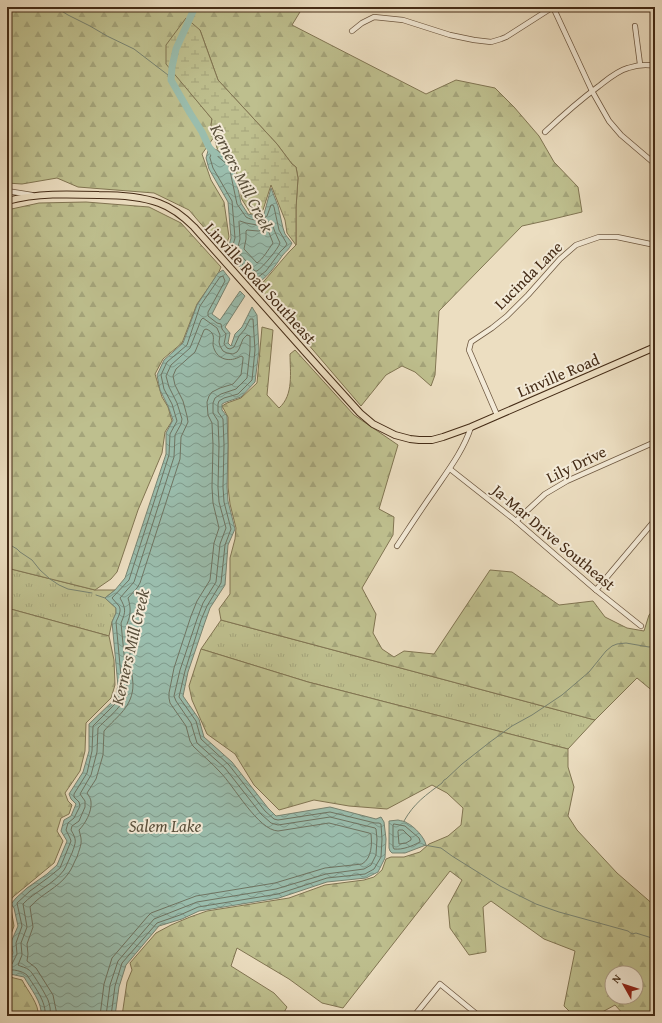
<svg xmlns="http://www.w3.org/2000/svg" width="662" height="1023" font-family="'Gentium Book Plus',serif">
  <defs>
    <pattern id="grass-tufts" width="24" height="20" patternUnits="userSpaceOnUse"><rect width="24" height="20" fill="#bebf8e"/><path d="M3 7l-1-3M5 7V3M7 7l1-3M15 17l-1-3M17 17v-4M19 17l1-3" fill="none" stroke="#a4a47a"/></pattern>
    <pattern id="forest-firs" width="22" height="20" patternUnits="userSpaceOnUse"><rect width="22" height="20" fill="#bebf8e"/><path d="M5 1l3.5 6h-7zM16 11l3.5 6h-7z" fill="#a4a47a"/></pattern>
    <pattern id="wetland-marsh" width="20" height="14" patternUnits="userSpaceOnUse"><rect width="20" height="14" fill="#bebf8e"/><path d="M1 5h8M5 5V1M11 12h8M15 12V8" fill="none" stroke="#a4a47a"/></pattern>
    <pattern id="water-waves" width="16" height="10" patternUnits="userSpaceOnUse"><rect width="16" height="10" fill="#9abdad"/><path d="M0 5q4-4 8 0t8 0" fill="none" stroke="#7f9a8c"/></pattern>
  </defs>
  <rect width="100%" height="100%" fill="#ecdec1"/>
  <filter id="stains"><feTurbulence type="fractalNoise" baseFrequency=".005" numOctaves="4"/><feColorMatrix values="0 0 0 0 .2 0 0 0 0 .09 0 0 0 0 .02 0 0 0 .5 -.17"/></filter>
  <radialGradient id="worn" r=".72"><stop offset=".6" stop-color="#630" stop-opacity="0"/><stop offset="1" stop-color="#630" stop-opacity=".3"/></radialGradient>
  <g fill="url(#grass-tufts)" stroke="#817552">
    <polygon points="7,568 95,590 115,590 105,598 116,608 116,613 112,622 109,636 7,608"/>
    <polygon points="221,620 595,720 568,749 308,682 201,649"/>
  </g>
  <g fill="url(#forest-firs)" stroke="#817552" fill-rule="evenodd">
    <polygon points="7,7 303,7 292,25 426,94 456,80 495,88 514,107 539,136 554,162 578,187 582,212 549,220 522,226 439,311 435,375 431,386 415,372 402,366 386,375 361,406 259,287 289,252 296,245 296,208 298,178 296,167 292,164 277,144 218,80 200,30 166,63 212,119 211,125 214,137 202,154 211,180 224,202 229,237 224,251 189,210 154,193 78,187 57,178 22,184 7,183"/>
    <polygon points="86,202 149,207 181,223 221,267 218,274 197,304 182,343 163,359 155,374 162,397 168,407 172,421 165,432 162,453 138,510 117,572 111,579 95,590 7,568 7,210 39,203"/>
    <path d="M262,327l11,3 -6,65 12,13c15,-13 11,-36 11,-54l5,-4 59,65 44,30 -19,64 15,8 -1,18 -31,53 14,26 -3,19 9,16 12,8 10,-6 30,3 56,-84 22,2 47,33 34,-4 12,16 22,11 17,3 5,-16 6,-7v85l-18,-15 -42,42 -374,-100 -2,-11 11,-15v-36l5,-19 1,-11 -6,-24 -2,-17v-70l-6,-11 5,-3 14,-5 16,-15z"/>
    <polygon points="7,608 109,636 114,660 115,685 111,698 86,723 85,751 80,771 65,793 68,801 72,805 69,814 61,818 57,831 63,841 54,863 14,896 7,904"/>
    <path d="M201,649l107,33 260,67v18l6,20 -6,29 9,14 40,43 38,33v110h-30l-10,-11 -20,11h-21l-10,-10 11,-55 -31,-12 -53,-38 -8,6 3,45 -17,3 -19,-27 -2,-22 14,-26 -12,-9 -107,137 -21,-5 -33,-24 -52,-31 -6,18 43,27 13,14 -5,9h-160l5,-34 5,-12 -2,-7 26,-30 15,-8 19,-8 17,-6 82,-13 36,-13 39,-5 10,-3 8,-7 4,-11 5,-2h13l16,-5 9,-8 19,-8 13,-11 2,-17 -16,-15 -15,-8 -45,24 -38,-3 -35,-6 -35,10 -25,-25 -19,-31 -28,-20 -15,-34 -3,-14zM612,973h24v24h-24z"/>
    <polygon points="7,905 11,909 14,926 8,942 10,952 7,957"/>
    <path d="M10,977l12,3c5,10 18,25 16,36h-31v-38z"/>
  </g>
  <polygon fill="url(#wetland-marsh)" stroke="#817552" points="186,18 200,30 218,80 277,144 292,164 296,167 298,178 296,208 296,245 287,233 285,220 271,185 263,210 257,215 251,214 241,198 241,184 233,164 220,153 217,148 211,125 212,119 166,64 166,45"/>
  <g fill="url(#water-waves)" stroke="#788371">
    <path d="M209,147l8,3 16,14v5l2,5 6,29 7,11 9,2 7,-2 7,-26 7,18 5,22 2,6 7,9c-4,8 -5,7 -10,13 -6,9 -16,24 -27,28l-28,-31 4,-15 -3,-36 -19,-33 -3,-11z"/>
    <path d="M223,270l7,9 -18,35 8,6 20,-29 5,5 -20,31 5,6 -2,10 3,3 4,-12 7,-7 10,-20 5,8 2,35 -4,32 -14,15 -15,5 -4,2v6l5,6 1,29 -1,42 1,14 7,28 -7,16 -3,40 -15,23 -5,14 -17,50 -5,24 16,23 5,18 28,25 36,46 8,8 54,-9 46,12 5,-2 3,5 2,17 -1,19 -7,14 -12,6 -39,4 -48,16 -80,13 -17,8 -23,7 -33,39 -7,22 -4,29h-74c2,-13 -11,-28 -17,-39l-14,-3h-3v-10l6,-11 -2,-11 7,-16 -4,-18 -3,-4 5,-6 11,-10 20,-14 10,-9 10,-24 -6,-10 3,-11 7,-4 5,-12 -5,-5 -2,-5 14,-22 6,-21v-27l25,-24 4,-14 -6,-64 4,-9v-5l-11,-10 10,-8 10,-12 41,-124v-21l7,-13 -5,-14 -8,-16 -3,-15 7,-15 19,-17 14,-38 21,-32z"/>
    <path d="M398,820c3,1 7,1 9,3 7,3 18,15 19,22l-21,8h-13l-2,-2 -1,-3v-27z"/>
  </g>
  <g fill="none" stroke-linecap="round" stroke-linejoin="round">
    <g stroke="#6f7462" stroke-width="1">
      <path d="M212,153l3,1 14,12 8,38 9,13c7,4 14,4 21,-1l4,-11h2l1,2 5,23 8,14 -2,3 -5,5 -14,19 -9,7h-2l-24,-26 4,-14 -3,-37 -19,-33 -3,-10z"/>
      <path d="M240,221l6,2 11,2 14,-4 4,11 5,11c-2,6 -17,24 -23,28h-2l-18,-20 3,-12 -1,-17z"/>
      <path d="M266,229l2,1 5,13c-5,7 -10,16 -16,20l-13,-14 2,-10v-8l1,-1 11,1z"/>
      <path d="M394,824l11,2 14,12 1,3v1c-8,4 -17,8 -26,7l-1,-2v-21z"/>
      <polygon points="399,830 403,830 411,838 411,840 406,843 399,844 398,832"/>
      <path d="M7,965l5,-1 5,-10 -1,-11 6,-17 -5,-23 13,-12 19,-14 11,-9 11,-27 -1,-3 -4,-8 2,-7 6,-5 6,-12 -1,-4 -5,-5v-3l13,-21 5,-22 1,-25 24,-24 5,-15 -6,-65c2,-5 6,-11 3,-16 -2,-3 -5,-5 -7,-8l17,-18 40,-125 1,-21 7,-13 -5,-17 -8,-15 -3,-14 6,-13 20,-17 13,-39 20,-29 3,-1 2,5 -17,31v4l9,7 4,1 1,5 4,5 -2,10 3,4 3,1 4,-2 5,-11 6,-7 5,-10h3l2,31 -3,30 -14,14 -14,4 -5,3 -1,3v8l5,7 1,26 -1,42 1,15 7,27 -6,16 -4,38 -14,23 -6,14 -16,51 -6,26 17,24 5,18 28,26 36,46 9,8 4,1 52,-8 45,11h4l2,1 1,15 -1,18 -7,12 -9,5 -38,4 -49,16 -80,13 -18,8 -23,8 -35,40 -7,23 -4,30"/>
      <path d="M7,970c6,-1 15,1 20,5 7,11 20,27 18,41"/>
      <path d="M50,1016c1,-5 0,-11 -2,-16 -1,-3 -16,-29 -19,-30 -3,-3 -8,-3 -11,-5l4,-10 -1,-12 6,-16 -4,-23c11,-12 31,-20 41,-34 3,-5 5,-11 8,-17 4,-11 5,-13 -1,-23l1,-4 7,-5 6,-14v-6l-5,-7 11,-19 6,-23 1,-24c13,-14 28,-22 29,-43l-6,-62c5,-12 5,-14 -1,-25l14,-16 40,-125 1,-22 6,-11 1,-5 -5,-16 -8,-16 -3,-11 5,-11 19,-17 11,-28 2,-2 14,10 3,7 -1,7 1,4 3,5 4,2 6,1 4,-2 2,-3 4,-10 4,-4 3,1v14l-3,28 -11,11 -15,5 -6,4 -2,5v10l5,8 1,24 -1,42 1,15 7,26 -6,16 -4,38 -13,21 -6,16 -17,51 -6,26 2,5 15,22 6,20 28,25 36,46 10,9 7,2 52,-8 45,11 1,1 1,10 -1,16 -5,10 -7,4 -38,5 -50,15 -79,13 -43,17 -36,42 -8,24 -4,31"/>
      <path d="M57,1016l-1,-6 -3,-15 -17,-27 -9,-7 1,-7 -1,-10 6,-17 -3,-20c11,-13 28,-19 38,-33 4,-5 6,-12 9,-17 4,-13 6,-14 2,-27 6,-6 13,-18 12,-28 0,-3 -2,-6 -4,-9l9,-14 7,-24 1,-24c13,-15 29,-24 29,-47l-6,-60c4,-10 4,-16 1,-26l9,-10 3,-5 40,-124 1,-22 7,-15 -1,-6 -4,-15 -8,-16 -2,-9 3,-7 19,-17 9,-22 2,-1c3,1 6,3 7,6 1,3 0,6 0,10 3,15 17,18 28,11l2,1v2l-2,16 -8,9 -13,4 -8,4 -3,4 -2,6 1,13 4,8 1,22 -1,42 1,16 6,25 -5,15 -4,37 -13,21 -6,15 -17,52 -5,25v5l1,5 16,23 4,15 3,5c9,9 19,17 27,26 14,14 38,58 58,59l51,-8 40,10 2,1c1,10 1,24 -9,30l-37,4 -50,15 -79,13 -45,17 -3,3 -36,42 -8,26 -4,32"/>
    </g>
    <g stroke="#788371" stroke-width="1">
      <polyline points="55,7 68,15 90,26 107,36 134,49 168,75 171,80"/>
      <polyline points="654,7 655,9"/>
      <polyline points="7,543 17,549 20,552 32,560 40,570 50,579 59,585 68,589 92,593"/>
      <polyline points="96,595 105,598"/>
      <path d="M404,821c10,-18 22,-26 38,-38l2,-3 2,-1 16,-15 28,-22 22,-16 20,-11 30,-20 27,-23 17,-21 6,-5 5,-2 9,-1 23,4 6,-1"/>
      <polyline points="424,845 441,848 452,856 500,886 536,904 559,912 628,931 632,934 636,933 655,939"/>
    </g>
    <polyline stroke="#9abdad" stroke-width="7" points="195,7 176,49 172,67 171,80 190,113 202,132 209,147 215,154"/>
    <g stroke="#6e5841" stroke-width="6">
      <g id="minor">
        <polyline points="553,7 592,91 609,121 621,135 655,164"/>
        <polyline points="635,26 640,64"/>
        <polyline points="352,31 362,23 374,17 403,20 450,35 474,40 491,42 501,39 506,37 553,7"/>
        <path d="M545,132c17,-16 35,-32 54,-46 9,-7 18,-15 29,-18 9,-3 18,-4 27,-2"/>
        <polyline points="7,191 32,195"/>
        <polyline points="497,415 469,350 471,342 492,328 507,316 528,295 560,259 576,245 599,237 617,237 655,245"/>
        <polyline points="450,469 516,521 596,590 641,626"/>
        <polyline points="516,521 545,494 567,481 655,442"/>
        <path d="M397,546c12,-18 23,-35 35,-52 14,-21 31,-42 39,-67"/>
        <polyline points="596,590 655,520"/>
        <polyline points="414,1016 440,984 479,1016"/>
      </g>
    </g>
    <g stroke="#442b16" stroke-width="8">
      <path id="major" d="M7,201c30,-8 61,-7 92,-6 20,0 41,1 60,8 14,5 25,14 35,24l128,144 38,42 13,11 22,11 15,4 9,1h13l11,-3 28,-10 184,-80"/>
    </g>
    <use href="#minor" stroke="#f3ead7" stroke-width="4.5"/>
    <use href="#major" stroke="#ecdec1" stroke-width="6"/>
  </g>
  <g text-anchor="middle" stroke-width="4" stroke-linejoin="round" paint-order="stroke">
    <g font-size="16" fill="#442b16" stroke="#f3ead7">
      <text transform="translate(528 275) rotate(-45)" y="6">Lucinda Lane</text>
      <text transform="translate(261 283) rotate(48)" y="6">Linville Road Southeast</text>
      <text transform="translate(558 375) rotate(-23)" y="6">Linville Road</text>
      <text transform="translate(576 464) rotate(-26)" y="6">Lily Drive</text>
      <text transform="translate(554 537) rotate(40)" y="6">Ja-Mar Drive Southeast</text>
    </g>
    <g font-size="17" font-style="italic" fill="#5a503c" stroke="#f3ead7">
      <text transform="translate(242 178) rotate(63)" y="6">Kerners Mill Creek</text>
      <text transform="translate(130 647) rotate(-77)" y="6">Kerners Mill Creek</text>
      <text x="165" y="832">Salem Lake</text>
    </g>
  </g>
  <rect width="662" height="1023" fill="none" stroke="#ecdec1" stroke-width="24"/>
  <rect x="8" y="8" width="646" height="1007" fill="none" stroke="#442b16" stroke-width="2"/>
  <rect x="12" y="12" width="638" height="999" fill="none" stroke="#442b16"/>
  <g transform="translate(624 985) rotate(309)"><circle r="19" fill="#f3ead7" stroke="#ad9e8a"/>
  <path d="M0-3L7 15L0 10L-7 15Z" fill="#8f2418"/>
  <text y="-6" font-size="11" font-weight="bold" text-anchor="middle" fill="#442b16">N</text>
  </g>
  <rect width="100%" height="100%" filter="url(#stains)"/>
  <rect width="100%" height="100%" fill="url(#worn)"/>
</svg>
